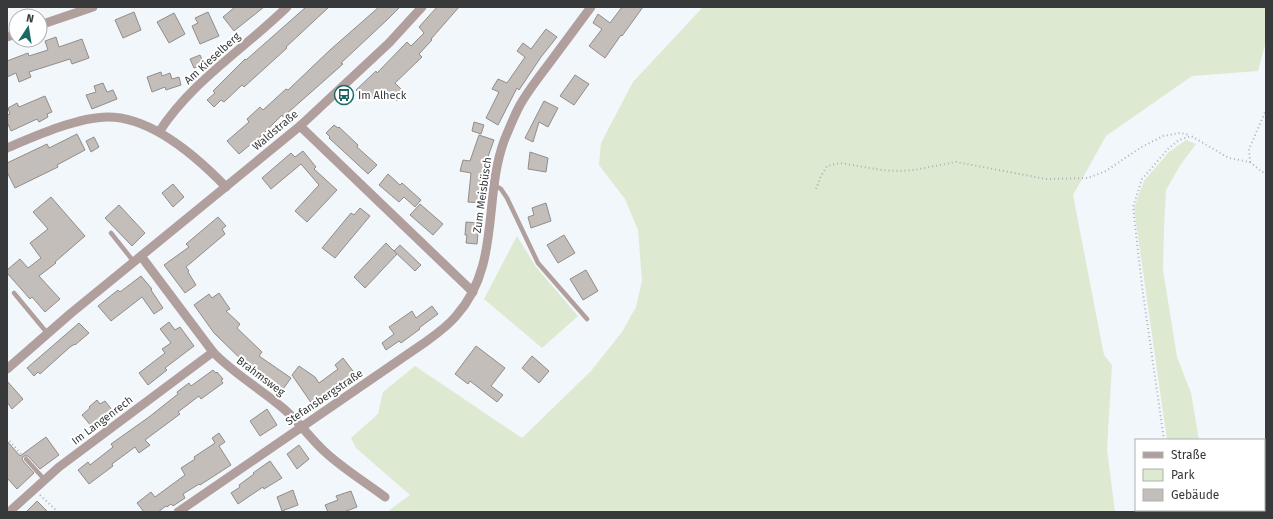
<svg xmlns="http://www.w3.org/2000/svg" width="1273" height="519" font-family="'Fira Sans',sans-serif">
  <rect width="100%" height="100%" fill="#f1f7fb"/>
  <g fill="#dde9d1">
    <polygon points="703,7 1266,7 1266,41 1258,71 1192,76 1106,136 1073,195 1104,355 1112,365 1107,449 1115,512 387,512 410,495 356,448 351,438 378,414 383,392 415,366 522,438 591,371 622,332 636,307 642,281 638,230 625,199 599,165 601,143 633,82"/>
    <polygon points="1186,140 1196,144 1181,164 1166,190 1164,227 1163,270 1177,357 1191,393 1199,440 1167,440 1134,208 1144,181 1169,152"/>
    <polygon points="517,236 536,267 578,316 542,348 484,299"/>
  </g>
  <g fill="#c4beba" stroke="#928d8a">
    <polygon points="235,7 264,7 234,31 223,17"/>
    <polygon points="306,7 329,7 286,47 287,48 244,87 242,85 224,102 221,100 214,107 207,100 215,93 213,91 245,59 246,60"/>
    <polygon points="379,7 400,7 388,19 341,63 343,64 283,117 282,115 262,135 239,154 227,141 249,122 247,119 260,107 263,110 286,89 288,90 330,50"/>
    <polygon points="437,7 459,7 431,39 432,40 419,54 422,57 395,83 405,93 397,101 388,92 383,97 377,92 367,101 356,90 376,71 377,73 407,42 411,46 424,33 419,27"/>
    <polygon points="622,7 643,7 622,36 621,35 605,58 589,46 602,29 593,23 598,14 610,23"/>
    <polygon points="134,12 141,30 123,38 115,20"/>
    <polygon points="208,12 219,36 200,44 192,26 198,23 195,18"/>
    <polygon points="174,13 185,34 169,43 157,22"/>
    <polygon points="546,29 557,37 541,57 519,90 517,88 498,125 486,118 499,92 492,89 498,79 507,83 525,57 517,51 523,43 531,49"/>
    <polygon points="56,37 59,47 82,39 89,58 72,64 70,59 29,72 31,77 19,82 16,73 7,77 7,61 28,53 29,56 48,50 45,41"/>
    <polygon points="200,55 204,64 194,68 190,59"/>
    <polygon points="161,72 162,76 170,73 172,79 179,77 181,85 166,90 165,87 152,92 147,77"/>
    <polygon points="575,75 589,84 574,105 560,96"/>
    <polygon points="103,83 107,92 113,90 117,99 92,109 86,95 96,92 94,86"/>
    <polygon points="45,96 52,112 47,114 48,117 39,122 37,119 11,131 7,122 7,115 10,114 8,108 17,103 19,107"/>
    <polygon points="544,101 558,108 548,127 539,122 533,142 525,138"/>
    <polygon points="474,122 484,125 481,134 472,131"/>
    <polygon points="334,125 338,128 339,127 358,145 357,147 377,165 368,174 329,138 330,137 326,133"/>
    <polygon points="77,134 85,150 57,165 58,167 15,188 7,172 7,163 47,144 49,148"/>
    <polygon points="479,135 494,140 481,176 484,176 481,203 468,202 471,173 460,171 463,160 470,161"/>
    <polygon points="94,137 99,147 91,152 86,141"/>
    <polygon points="303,151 316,167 314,169 337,190 307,222 295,211 319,185 301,164 271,189 262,178 291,153 295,157"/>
    <polygon points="530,152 548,158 546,172 528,169"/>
    <polygon points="388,174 400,185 402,183 421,200 415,207 404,197 399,202 379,185"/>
    <polygon points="173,184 184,197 173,207 162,193"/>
    <polygon points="51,197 85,236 55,262 56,263 39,276 60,299 45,312 32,297 30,299 7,273 7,270 20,259 28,268 41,258 30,243 48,229 33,212"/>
    <polygon points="546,203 551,221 531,228 528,217 534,215 532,208"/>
    <polygon points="420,204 443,224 433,235 410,215"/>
    <polygon points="119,205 145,233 132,246 105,218"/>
    <polygon points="360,208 370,216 335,258 322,248 351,213 354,215"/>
    <polygon points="218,217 226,226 222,229 225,234 186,267 189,271 188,272 196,285 185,293 164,265 189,247 186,244"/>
    <polygon points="466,222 479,223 477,244 466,243 467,235 465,235"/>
    <polygon points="564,235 575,253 558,263 547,245"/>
    <polygon points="386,243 397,254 365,288 354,277"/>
    <polygon points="400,245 421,265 415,271 394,251"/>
    <polygon points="586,270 598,291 583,300 570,279"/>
    <polygon points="141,276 152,289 151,290 163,308 154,314 142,297 111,321 98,306 118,290 120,292"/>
    <polygon points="219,293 230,309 226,311 240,324 237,328 262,352 259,356 291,378 281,392 249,369 250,368 214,333 194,305 209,294 212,298"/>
    <polygon points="432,306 438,314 419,328 420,329 401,343 399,341 386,350 382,343 394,334 389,327 412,311 416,318"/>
    <polygon points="169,322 175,330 180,327 194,346 165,368 167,370 148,385 139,373 165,353 162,349 171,343 160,329"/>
    <polygon points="79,323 89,333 75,345 75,344 70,347 40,374 38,372 34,376 27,368"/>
    <polygon points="476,346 505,368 491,386 503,395 497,402 470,381 468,384 455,374"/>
    <polygon points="532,356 549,371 539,383 522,368"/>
    <polygon points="343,358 356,375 336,390 335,388 312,404 292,375 299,366 315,377 319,383 338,369 335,365"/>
    <polygon points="213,370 216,373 217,372 223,379 221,380 223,383 201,399 199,396 178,412 180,414 145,440 150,445 139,453 135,447 112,464 113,466 89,484 78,470 88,462 90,465 113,447 111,444 149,417 178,394 177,392 189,383 191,386"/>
    <polygon points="7,381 23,399 12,409 7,402"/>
    <polygon points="97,400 100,404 105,401 113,411 108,414 109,416 93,428 82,415 90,408 89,407"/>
    <polygon points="267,409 277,425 260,436 250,421"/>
    <polygon points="219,433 225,442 219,446 231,465 200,485 199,484 183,494 185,498 173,506 171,504 167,507 166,506 158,512 144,512 137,503 151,492 155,497 185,475 181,468 195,459 194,457 215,443 212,438"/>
    <polygon points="46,437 59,455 40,469 28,456 24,456 22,458 23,461 34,473 17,489 7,478 7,441 20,456"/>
    <polygon points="299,445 309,459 297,469 287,454"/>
    <polygon points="270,461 282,478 264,489 263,487 238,504 231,493 240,487 239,485 254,474 253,473"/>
    <polygon points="293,490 298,505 282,511 277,497"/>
    <polygon points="351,491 357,507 344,512 328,512 325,505 338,500 336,496"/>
    <polygon points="37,501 48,512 26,512"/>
  </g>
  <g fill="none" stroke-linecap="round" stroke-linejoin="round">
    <g stroke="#adb2b5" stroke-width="2" stroke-dasharray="1 3" stroke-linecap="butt">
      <polyline points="1250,162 1262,172 1266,173"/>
      <polyline points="816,189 821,176 827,166 840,163 882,170 899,171 914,170 956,162 1046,179 1088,178 1106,171 1140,148 1163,136 1180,133 1190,135"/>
      <polyline points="7,438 21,454"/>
      <polyline points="1164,440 1142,286 1133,207 1142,179 1168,149 1179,140 1191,136 1229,158 1250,162 1249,149 1266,110"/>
      <polyline points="40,495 58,512"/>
      <polyline points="1182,510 1183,512"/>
    </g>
    <g stroke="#b19f9e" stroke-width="4.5">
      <polyline points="494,185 501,189 507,198 538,263 587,319"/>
      <polyline points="111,233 134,262"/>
      <polyline points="14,293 48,334"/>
      <polyline points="26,459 44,479"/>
    </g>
    <g stroke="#b19f9e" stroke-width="9">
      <polyline points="40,25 93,7"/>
      <polyline points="7,37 16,34"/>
      <polyline points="300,126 473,292"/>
      <path d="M159,132c33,-51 85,-83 128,-125"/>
      <path d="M7,148c28,-12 71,-31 101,-31 44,0 89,40 118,70"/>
      <path d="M141,256l72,96c21,22 48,37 71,57 15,13 26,29 40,42 18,17 41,31 61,46"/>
      <polyline points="7,369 70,314 300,126 389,43 422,7"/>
      <polyline points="9,512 59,467 213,352"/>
      <path d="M178,512l246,-169c11,-8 23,-16 32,-27 45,-50 27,-117 48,-175 5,-12 10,-25 16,-36 8,-14 18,-27 28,-40 14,-19 29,-39 43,-58"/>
    </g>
  </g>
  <defs>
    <g id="bus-ring" transform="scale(1)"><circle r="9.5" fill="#fff" stroke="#1b6864" stroke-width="1.5"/><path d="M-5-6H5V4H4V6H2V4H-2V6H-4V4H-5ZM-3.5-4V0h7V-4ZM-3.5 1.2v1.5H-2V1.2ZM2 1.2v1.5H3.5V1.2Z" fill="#1b6864"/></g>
  </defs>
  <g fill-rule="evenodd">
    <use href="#bus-ring" x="344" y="95"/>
  </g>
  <g text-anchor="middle" stroke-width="4" stroke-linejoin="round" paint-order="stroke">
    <g font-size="11" fill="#37393b" stroke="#fff">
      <text transform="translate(212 58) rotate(-42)" y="4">Am Kieselberg</text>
      <text transform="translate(275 130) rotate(-40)" y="4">Waldstraße</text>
      <text transform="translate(482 195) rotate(-82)" y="4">Zum Meisbüsch</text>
      <text transform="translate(261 376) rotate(37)" y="4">Brahmsweg</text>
      <text transform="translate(324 397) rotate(-34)" y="4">Stefansbergstraße</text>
      <text transform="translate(102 420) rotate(-37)" y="4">Im Langenrech</text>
    </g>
    <g font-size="11" fill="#37393b" stroke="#fff" text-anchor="start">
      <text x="358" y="99">Im Alheck</text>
    </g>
  </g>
  <rect width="1273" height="519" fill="none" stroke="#37393b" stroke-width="16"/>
  <rect x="1135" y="439" width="130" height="72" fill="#ffffff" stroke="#afb0b1"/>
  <rect x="1143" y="452" width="20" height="6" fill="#b19f9e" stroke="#afb0b1"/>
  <text x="1171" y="459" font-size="12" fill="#37393b">Straße</text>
  <rect x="1143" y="469" width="20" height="12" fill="#dde9d1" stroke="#afb0b1"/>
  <text x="1171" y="479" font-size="12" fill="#37393b">Park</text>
  <rect x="1143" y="489" width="20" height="12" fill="#c4beba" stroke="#afb0b1"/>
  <text x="1171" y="499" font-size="12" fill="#37393b">Gebäude</text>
  <g transform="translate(28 28) rotate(12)"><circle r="19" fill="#ffffff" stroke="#afb0b1"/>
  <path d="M0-3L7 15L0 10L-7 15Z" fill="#1b6864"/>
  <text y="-6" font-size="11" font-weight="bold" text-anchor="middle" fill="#37393b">N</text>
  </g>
</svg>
